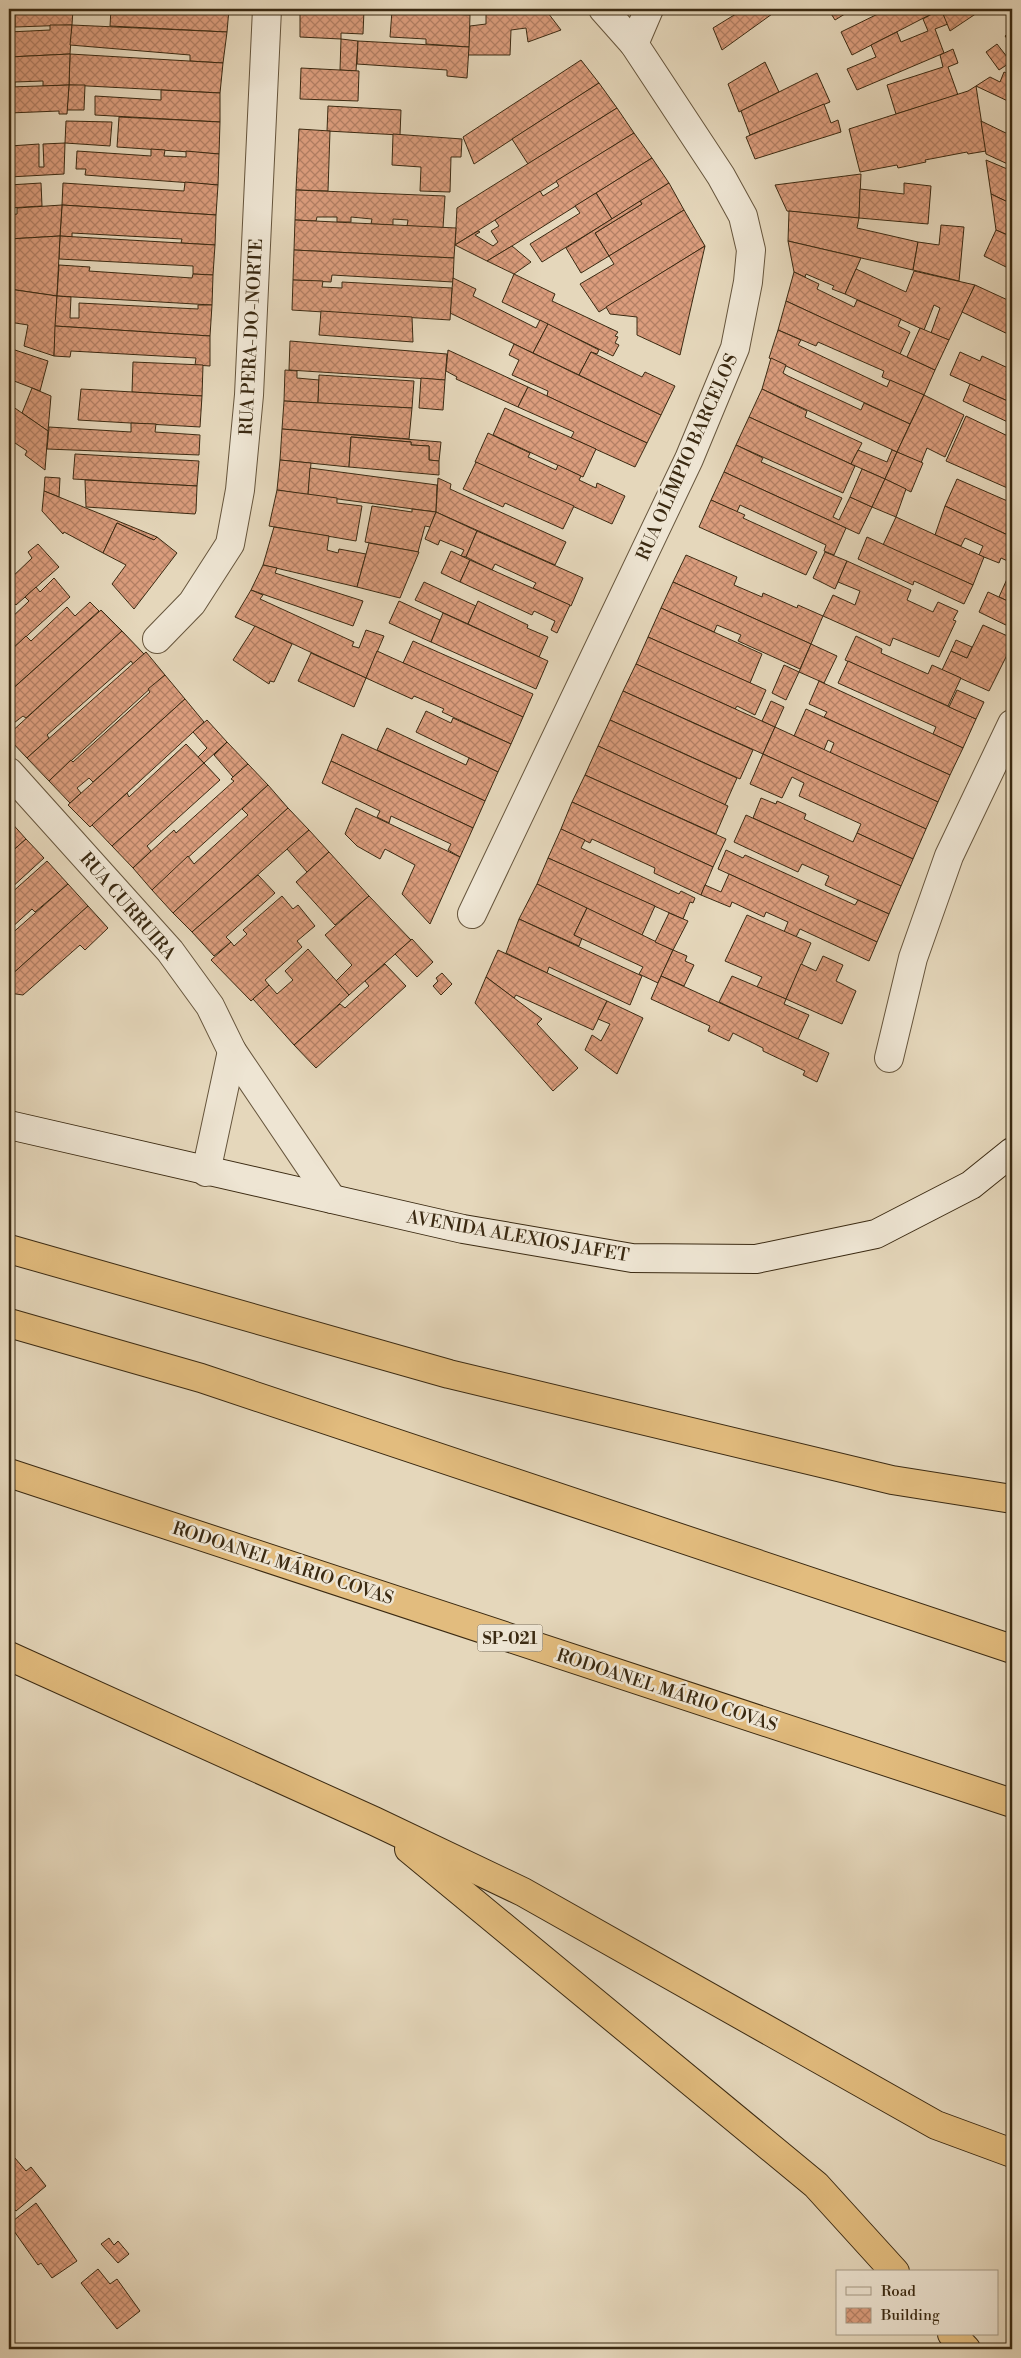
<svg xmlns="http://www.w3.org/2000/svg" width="1021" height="2358" font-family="'Libre Bodoni',serif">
  <defs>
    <pattern id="building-cross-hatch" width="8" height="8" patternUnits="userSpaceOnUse" patternTransform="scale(1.25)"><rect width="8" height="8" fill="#db9d7d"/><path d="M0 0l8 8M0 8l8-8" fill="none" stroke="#b38065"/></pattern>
  </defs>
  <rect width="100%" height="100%" fill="#e5d7bb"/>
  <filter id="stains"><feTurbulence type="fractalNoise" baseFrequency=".004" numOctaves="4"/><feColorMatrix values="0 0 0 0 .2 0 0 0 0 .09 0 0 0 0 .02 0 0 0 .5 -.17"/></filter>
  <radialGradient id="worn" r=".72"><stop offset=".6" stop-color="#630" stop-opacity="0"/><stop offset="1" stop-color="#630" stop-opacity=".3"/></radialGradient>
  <g fill="url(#building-cross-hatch)" stroke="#3b2a12">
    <polygon points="15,9 73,9 72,25 15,27"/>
    <polygon points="111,9 188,10 229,9 227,32 110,26"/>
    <polygon points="300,9 364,10 363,34 341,33 341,39 300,37"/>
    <polygon points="408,9 470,9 470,15 408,12"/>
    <polygon points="486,9 511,9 511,10 545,9 561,30 528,42 526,28 511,30 510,55 468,55 470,26 486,24"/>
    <polygon points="744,9 779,9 722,50 713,28"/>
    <polygon points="828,9 853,9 835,20"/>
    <polygon points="888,9 941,9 852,55 841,32"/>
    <polygon points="941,9 948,24 935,29 944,53 857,90 847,69 876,57 871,45 897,32 901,42 928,31 923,19"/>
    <polygon points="941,9 983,9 950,31"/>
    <polygon points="392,11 470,15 469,47 426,44 426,39 390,37"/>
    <polygon points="50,25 72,25 70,54 9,57 9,32 50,30"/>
    <polygon points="72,25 227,32 223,63 190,61 190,55 70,45"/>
    <polygon points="1012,31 1012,45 1005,36"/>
    <polygon points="341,39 358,41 356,71 340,70"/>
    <polygon points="358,41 469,47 467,78 447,76 447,70 357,64"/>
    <polygon points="997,44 1011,62 999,70 986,52"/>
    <polygon points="953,49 958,63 948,67 958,95 896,114 887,85 943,67 940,55"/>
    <polygon points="70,54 223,63 220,93 69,85"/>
    <polygon points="70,54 69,85 43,86 43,81 15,82 15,87 9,87 9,57"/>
    <polygon points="581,60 599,83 474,164 463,137"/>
    <polygon points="765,62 779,92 739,112 728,84"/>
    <polygon points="301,68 359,71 358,101 300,99"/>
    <polygon points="1004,72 1012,76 1012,103 976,86 990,77 1000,82"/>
    <polygon points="817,73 830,102 750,135 741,111"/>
    <polygon points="599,83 617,108 528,164 512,139"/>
    <polygon points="69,85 85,85 84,110 67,110"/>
    <polygon points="69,85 67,114 59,114 59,111 9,113 9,87"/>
    <polygon points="976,86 986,151 968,154 967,152 925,160 926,162 898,168 897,165 860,172 849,129 968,91"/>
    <polygon points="161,90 220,93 220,122 95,115 95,96 161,100"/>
    <polygon points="824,104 831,123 838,120 841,132 755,159 746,137"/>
    <polygon points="328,106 401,110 400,135 327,131"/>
    <polygon points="617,108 634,133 455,245 457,208"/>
    <polygon points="119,117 220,122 219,154 117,147"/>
    <polygon points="66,121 112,122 110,146 65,143"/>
    <polygon points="981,121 1012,136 1012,166 986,154"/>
    <polygon points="299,129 330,131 328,191 296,190"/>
    <polygon points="634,133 652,158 512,246 487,261 455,245 478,231 480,232 475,235 493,246 498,242 491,231 499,226 495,220 540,191 543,196 559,186 556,181"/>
    <polygon points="393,134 462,139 461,157 451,157 450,192 420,191 421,167 392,165"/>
    <polygon points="65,143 64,174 9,177 10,146 39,144 39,167 44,167 43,144"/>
    <polygon points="151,149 165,150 164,156 186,157 186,151 219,154 218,185 85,175 86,169 76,169 77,151 151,156"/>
    <polygon points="652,158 669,183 612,219 596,193"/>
    <polygon points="986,160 1012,171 1012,204 991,194"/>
    <polygon points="861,174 859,218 787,211 775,185"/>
    <polygon points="185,182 218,185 216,215 62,205 63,183 184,191"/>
    <polygon points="41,183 42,206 9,208 9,185"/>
    <polygon points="669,183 684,210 609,256 595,233 642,204 640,201"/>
    <polygon points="904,183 931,186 928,224 859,218 860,189 904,194"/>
    <polygon points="296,190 445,196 443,228 407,226 408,220 393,219 393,225 371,224 372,219 351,217 351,222 337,222 337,217 317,217 316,221 295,220"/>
    <polygon points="596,193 612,219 542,262 530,244 580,213 575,206"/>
    <polygon points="991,194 1012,204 1012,237 996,230"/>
    <polygon points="640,201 642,204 595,233 609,256 581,273 566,248"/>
    <polygon points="62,205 216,215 215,245 181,243 182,239 72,233 72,237 60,236"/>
    <polygon points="62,205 60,236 9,239 9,215 17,214 17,208"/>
    <polygon points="684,210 705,246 599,312 580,284 614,264 609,256"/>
    <polygon points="789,211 859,218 857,228 918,242 913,270 788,241"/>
    <polygon points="295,220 456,228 454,258 294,250"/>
    <polygon points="941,225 964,227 959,281 913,270 918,242 939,245"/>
    <polygon points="996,230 1012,237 1012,270 984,256"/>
    <polygon points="60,236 215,245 213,275 193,274 193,266 59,259"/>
    <polygon points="60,236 57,296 9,289 9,239"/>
    <polygon points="788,241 861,258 845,294 832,289 834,286 806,274 805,277 794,272"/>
    <polygon points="512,246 531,262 514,274 487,261"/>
    <polygon points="705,246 680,355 637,335 637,317 610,314 606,307"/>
    <polygon points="294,250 454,258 453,282 332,275 331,282 293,280"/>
    <polygon points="59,265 90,267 89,271 192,278 193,274 213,275 212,305 57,296"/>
    <polygon points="856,269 906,292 914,271 975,285 949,340 931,333 940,308 934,305 924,330 845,294"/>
    <polygon points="794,272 819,284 817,289 854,307 857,300 901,319 898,326 910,332 900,354 786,301"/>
    <polygon points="514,274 555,294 552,301 618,332 615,336 618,337 615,343 619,345 613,356 502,302"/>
    <polygon points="453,278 476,289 473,296 536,328 540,320 548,324 533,353 450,313"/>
    <polygon points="293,280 323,281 322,287 342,288 342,282 452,288 450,320 292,310"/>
    <polygon points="975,285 1012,302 1012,336 962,312"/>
    <polygon points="9,289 57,296 54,356 24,346 28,325 9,322"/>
    <polygon points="57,296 71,297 70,318 79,318 79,303 198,309 198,305 212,305 210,336 55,326"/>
    <polygon points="786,301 935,370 924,395 882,377 884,371 818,342 816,346 778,330"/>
    <polygon points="321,311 412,317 413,342 319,335"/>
    <polygon points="548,324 599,350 597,354 591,352 579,375 533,353"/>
    <polygon points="55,326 210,336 210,366 195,365 196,358 71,351 70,357 54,356"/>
    <polygon points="920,328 949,340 935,370 907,357"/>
    <polygon points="778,330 801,340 798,345 887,387 890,380 924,395 910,424 769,358"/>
    <polygon points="290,341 447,354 445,380 289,370"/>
    <polygon points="514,344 661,415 647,443 547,396 548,391 512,375 519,360 509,355"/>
    <polygon points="9,348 48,361 40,391 9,379"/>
    <polygon points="448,350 528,387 518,407 456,379 457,377 446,371"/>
    <polygon points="591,352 642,377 645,372 675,386 661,415 579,375"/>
    <polygon points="960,352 980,361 982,356 1008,368 1006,372 1012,375 1012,403 950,375"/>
    <polygon points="771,358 786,365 783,373 788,376 861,410 864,403 910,424 897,452 762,389"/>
    <polygon points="133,362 203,365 202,396 132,392"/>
    <polygon points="285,370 297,371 297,378 319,380 318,403 284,401"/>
    <polygon points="319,375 414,381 412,408 318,403"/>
    <polygon points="421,378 445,380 443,410 419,408"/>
    <polygon points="970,384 1012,403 1012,424 963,401"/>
    <polygon points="528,387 647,443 635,467 571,438 574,432 518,407"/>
    <polygon points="32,388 51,396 48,431 22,413"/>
    <polygon points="81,389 202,396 200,427 78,420"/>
    <polygon points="762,389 807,411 805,417 862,443 851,464 749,417"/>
    <polygon points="924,395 964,415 945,457 927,448 921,463 897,452"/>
    <polygon points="284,401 412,408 409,439 282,429"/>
    <polygon points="9,404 48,431 45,470 25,455 27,451 9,439"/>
    <polygon points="505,408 596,449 583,477 493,435"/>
    <polygon points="966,416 1012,438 1012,490 946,461"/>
    <polygon points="749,417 855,466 843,493 736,445"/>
    <polygon points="131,423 156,424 155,432 200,435 199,455 47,449 49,427 131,432"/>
    <polygon points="282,429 441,442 439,461 429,460 429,446 411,445 411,442 351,437 349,467 280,460"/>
    <polygon points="488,433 530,453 528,457 556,470 558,465 581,476 579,480 596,488 597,483 625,496 612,524 475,462"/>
    <polygon points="351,437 411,442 411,445 429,446 429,460 439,461 439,475 349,467"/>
    <polygon points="736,445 763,458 761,462 842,498 833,517 839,520 850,497 872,507 859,534 724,472"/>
    <polygon points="858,450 887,462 892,450 897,452 885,479 851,464"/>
    <polygon points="897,452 923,463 911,492 885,479"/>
    <polygon points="75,454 199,461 197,486 73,479"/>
    <polygon points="280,460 311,463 308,495 277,490"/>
    <polygon points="476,462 574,506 563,529 505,503 503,507 463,489"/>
    <polygon points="310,468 437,485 436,512 308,495"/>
    <polygon points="862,469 885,479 872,507 850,497"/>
    <polygon points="724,472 846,528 834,555 824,551 826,545 740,505 737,512 711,500"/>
    <polygon points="45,477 60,478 59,497 44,491"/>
    <polygon points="438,478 451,484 450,489 566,542 555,565 436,512"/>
    <polygon points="885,479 906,489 896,517 872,507"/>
    <polygon points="957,479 1012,503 1012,537 945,506"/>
    <polygon points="85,480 197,486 196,511 195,514 86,507"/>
    <polygon points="277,490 337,498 337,503 362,506 356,541 269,526"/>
    <polygon points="44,491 59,497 157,537 154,540 117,523 103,553 64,532 63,534 42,511"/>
    <polygon points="711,500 745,515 743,518 817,552 806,575 699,527"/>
    <polygon points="372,506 412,512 412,509 436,512 430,527 425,526 418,552 365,542"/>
    <polygon points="945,506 1012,537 1012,563 1001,558 999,563 979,555 983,546 965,538 961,546 935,535"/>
    <polygon points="436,512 477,531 466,557 461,556 464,550 440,540 438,545 425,539"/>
    <polygon points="896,517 984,557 973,585 883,545"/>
    <polygon points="117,523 154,540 157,537 177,553 134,609 112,584 126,565 103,553"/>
    <polygon points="274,527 329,536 327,550 338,553 339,549 366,554 357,587 263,565"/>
    <polygon points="477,531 583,578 571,606 533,588 536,583 495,564 492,570 466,557"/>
    <polygon points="867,537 973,585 964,604 914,581 913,585 858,559"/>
    <polygon points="369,543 419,552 400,598 357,587"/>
    <polygon points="38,544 59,567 16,605 9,598 9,580 32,558 28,552"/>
    <polygon points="451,551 470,560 460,582 441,573"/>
    <polygon points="825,552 847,561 835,589 813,578"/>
    <polygon points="686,555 737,577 734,585 762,597 763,593 797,608 798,605 823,616 811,644 673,582"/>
    <polygon points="470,560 570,605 557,633 551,630 555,621 534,611 532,615 460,582"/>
    <polygon points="847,561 911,590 907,600 933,612 938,602 958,611 953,620 956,621 939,657 893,638 890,646 823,616 833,595 855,605 860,591 838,582"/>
    <polygon points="263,565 277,568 275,573 363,601 353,626 251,590"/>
    <polygon points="54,578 70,597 9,652 9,620 29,601 25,597 36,587 40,592"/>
    <polygon points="1007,579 1012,581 1012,603 999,597"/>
    <polygon points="424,582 476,606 468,624 415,600"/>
    <polygon points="673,582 811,644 800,669 738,641 741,635 717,625 714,632 661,608"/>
    <polygon points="251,590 263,595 260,599 354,642 352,646 359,648 366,630 384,636 366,678 235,617"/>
    <polygon points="988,592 1012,603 1012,628 979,612"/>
    <polygon points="399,601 440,620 431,642 389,623"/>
    <polygon points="478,601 528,625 527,628 548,637 539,657 468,624"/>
    <polygon points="90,602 99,611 9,692 9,652 26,636 31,641 67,607 75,616"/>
    <polygon points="661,608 762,654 750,683 648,637"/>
    <polygon points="101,610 122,631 26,718 23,716 10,726 14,729 9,734 9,692"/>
    <polygon points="443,613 548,661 536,689 431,642"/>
    <polygon points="983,625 1012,638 1012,645 989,691 942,670 951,651 967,658"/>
    <polygon points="255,626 292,644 274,682 270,681 269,684 233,660"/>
    <polygon points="122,631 144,654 133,664 131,661 47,735 49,738 27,758 9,739 9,734"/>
    <polygon points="856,636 882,649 881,653 928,674 932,665 961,678 948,706 845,660"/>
    <polygon points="648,637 766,690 755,715 737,706 735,709 636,664"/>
    <polygon points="956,640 972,647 967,658 951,651"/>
    <polygon points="413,641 533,694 523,717 403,663"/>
    <polygon points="811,644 837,656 824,683 799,672"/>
    <polygon points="377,651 523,717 511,744 442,712 444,709 414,696 412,699 366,678"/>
    <polygon points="146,652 165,675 49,781 27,758"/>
    <polygon points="311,653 366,678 354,707 298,681"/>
    <polygon points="848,661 976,719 963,748 933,734 936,727 838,683"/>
    <polygon points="636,664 775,727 763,754 623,691"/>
    <polygon points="784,665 799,672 786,700 772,693"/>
    <polygon points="165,675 185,699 93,782 89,778 77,788 81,793 70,803 49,781 71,760 73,762 150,692 148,689"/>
    <polygon points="819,681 963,748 950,775 824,717 827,712 809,704"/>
    <polygon points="957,690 984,702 976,719 949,707"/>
    <polygon points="623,691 753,750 740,779 610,720"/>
    <polygon points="185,699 204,722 90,827 68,805"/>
    <polygon points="771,701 784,707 775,727 762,721"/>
    <polygon points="806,709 950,775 938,802 830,753 834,743 828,740 824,750 794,736"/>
    <polygon points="426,711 451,723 453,718 511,744 498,772 416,732"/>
    <polygon points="207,720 227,742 204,763 198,757 207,748 193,732"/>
    <polygon points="610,720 737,778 725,805 598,746"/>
    <polygon points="775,727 938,802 926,829 763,754"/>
    <polygon points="387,728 466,765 469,758 498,772 485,801 377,750"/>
    <polygon points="342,734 485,801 473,828 331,761"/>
    <polygon points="227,742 248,764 233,777 214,755"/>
    <polygon points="186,744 204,763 112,846 92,825 127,793 129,797"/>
    <polygon points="598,746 728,806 716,834 585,775"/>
    <polygon points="763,754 926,829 913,859 857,833 861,824 799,796 804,783 792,777 782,798 750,784"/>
    <polygon points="331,761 473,828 460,857 448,850 451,844 391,816 389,823 377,817 380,811 322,783"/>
    <polygon points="204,763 220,780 147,846 151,851 133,868 112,846"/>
    <polygon points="248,764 268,785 152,890 133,868 174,830 176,833 234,781 231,779 233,777"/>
    <polygon points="585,775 726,839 713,867 572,802"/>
    <polygon points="268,785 288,808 173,913 152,890 188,856 194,864 248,815 242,809"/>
    <polygon points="761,798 776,804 777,801 806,814 804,819 853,842 857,833 913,859 901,886 753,818"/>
    <polygon points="572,802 713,867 701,895 654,873 655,868 592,839 590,843 561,829"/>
    <polygon points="288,808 309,830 192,932 173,913"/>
    <polygon points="356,808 460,857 430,924 402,894 415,865 385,849 380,859 357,846 345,834"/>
    <polygon points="746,815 901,886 889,914 825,885 829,876 802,864 798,872 734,842"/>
    <polygon points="9,820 26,839 9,854"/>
    <polygon points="561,829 585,840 581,848 679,894 681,891 695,898 693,903 690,902 683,919 548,858"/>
    <polygon points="309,830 329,852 307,872 287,849"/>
    <polygon points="26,839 44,858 9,890 9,854"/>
    <polygon points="726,850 743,858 745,855 855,905 858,900 889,914 877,942 718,869"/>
    <polygon points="329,852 369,896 335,925 296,882"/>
    <polygon points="548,858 655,906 642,935 537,884"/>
    <polygon points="47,861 68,884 35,912 32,909 9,930 9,895"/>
    <polygon points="729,874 877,942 869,961 800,929 796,937 784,932 788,922 766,912 764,917 732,902 730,907 701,895 705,885 721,892"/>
    <polygon points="258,875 275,893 226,937 231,942 214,956 192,932"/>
    <polygon points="68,884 88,906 9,977 9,936"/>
    <polygon points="537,884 587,908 574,935 582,938 579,946 519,919"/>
    <polygon points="282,896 293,909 298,905 315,926 297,941 302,947 265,980 269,985 251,1001 211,960 231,942 234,946 247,934 243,930"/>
    <polygon points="369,896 411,940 349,995 336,981 352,965 325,935"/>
    <polygon points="88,906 108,928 85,950 80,945 23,995 9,993 9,977"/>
    <polygon points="587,908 673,950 658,983 639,974 643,967 574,935"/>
    <polygon points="669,913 688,921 673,950 655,942"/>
    <polygon points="747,915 811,943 786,999 757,987 762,977 725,961"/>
    <polygon points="519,919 642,976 630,1005 549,967 547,973 506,953"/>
    <polygon points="412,939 433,962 417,977 395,954"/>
    <polygon points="308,949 349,995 294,1045 253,999 269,985 277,994 293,980 285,971"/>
    <polygon points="498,950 607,1001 593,1030 516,995 514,998 486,977"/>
    <polygon points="673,950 687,956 685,961 694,965 684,986 661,976"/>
    <polygon points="823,956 843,965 836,981 856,991 842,1024 786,999 801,964 816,971"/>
    <polygon points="385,964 406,986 316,1068 294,1045 340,1004 345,1008 369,986 365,981"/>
    <polygon points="442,973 452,984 441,995 433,986 438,981 436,978"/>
    <polygon points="661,976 829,1053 817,1082 803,1075 805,1071 763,1051 763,1048 733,1033 729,1041 708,1031 710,1026 651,999"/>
    <polygon points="732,976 786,999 784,1004 809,1015 798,1039 719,1002"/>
    <polygon points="486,977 542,1019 537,1024 578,1068 553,1091 475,1003"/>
    <polygon points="607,1001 643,1018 617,1074 585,1050 592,1035 601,1041 610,1024 598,1019"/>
    <polygon points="9,2151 26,2171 31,2167 46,2186 16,2211 9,2203"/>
    <polygon points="36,2203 77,2261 52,2278 41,2263 38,2265 9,2224"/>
    <polygon points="109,2238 114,2245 118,2241 129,2254 118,2263 101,2244"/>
    <polygon points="98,2269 110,2284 117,2279 140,2311 117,2329 81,2283"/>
  </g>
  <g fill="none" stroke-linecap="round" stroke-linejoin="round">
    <g stroke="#66553c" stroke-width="30">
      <g id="minor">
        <polyline points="634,44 649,9"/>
        <polyline points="157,639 192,603 230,544 240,490 249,395 267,9"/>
        <polyline points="9,772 170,951 210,1006 232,1051 332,1199"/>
        <polyline points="472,914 689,459 735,348 748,282 751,250 743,216 721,176 634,44 603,9"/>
        <polyline points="889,1058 913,958 949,856 1012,724"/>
        <polyline points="206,1172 232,1051"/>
      </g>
    </g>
    <g stroke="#3b2a12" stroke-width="30">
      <polyline id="secondary" points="9,1125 463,1229 632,1258 756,1259 876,1234 971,1185 1012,1152"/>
    </g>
    <g stroke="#3b2a12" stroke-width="30">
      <g id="motorway">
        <polyline points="9,1249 449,1374 892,1480 1012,1499"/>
        <polyline points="9,1323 201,1378 1012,1649"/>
        <polyline points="9,1473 1012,1803"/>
        <polyline points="9,1656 374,1821 523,1892 936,2125 1012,2153"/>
        <polyline points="409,1849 816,2185 895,2272"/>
        <polyline points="952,2334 966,2349"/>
      </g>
    </g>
    <use href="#minor" stroke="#eee5d3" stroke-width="28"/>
    <use href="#secondary" stroke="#eee5d3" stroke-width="28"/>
    <use href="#motorway" stroke="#e2bc7e" stroke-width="28"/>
  </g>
  <g text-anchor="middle" stroke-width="5" stroke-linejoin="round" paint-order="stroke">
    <rect fill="#eee5d3" stroke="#71624c" stroke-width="1" x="477.5" y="1624.5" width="65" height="27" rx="4"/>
    <g font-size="16" font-weight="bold" fill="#3b2a12">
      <text x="510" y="1644">SP-021</text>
    </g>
    <g font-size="18" fill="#3b2a12" stroke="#eee5d3">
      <text transform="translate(251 337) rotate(-87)" y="6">RUA PERA-DO-NORTE</text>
      <text transform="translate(687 457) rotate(-66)" y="6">RUA OLÍMPIO BARCELOS</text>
      <text transform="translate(128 906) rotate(49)" y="6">RUA CURRUIRA</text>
      <text transform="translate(518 1236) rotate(10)" y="6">AVENIDA ALEXIOS JAFET</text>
      <text transform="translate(283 1563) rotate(18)" y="6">RODOANEL MÁRIO COVAS</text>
      <text transform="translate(667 1690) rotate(18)" y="6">RODOANEL MÁRIO COVAS</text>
    </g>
  </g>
  <rect width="1021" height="2358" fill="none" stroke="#e5d7bb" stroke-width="30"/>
  <rect x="10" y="10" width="1001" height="2338" fill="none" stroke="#3b2a12" stroke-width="2.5"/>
  <rect x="15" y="15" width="991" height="2328" fill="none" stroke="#3b2a12"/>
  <rect x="836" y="2270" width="162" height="65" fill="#eee5d3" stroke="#a69a86"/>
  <rect x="846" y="2287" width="25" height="8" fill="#eee5d3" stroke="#a69a86"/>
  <text x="881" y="2296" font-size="15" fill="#3b2a12">Road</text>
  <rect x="846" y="2308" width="25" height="15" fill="url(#building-cross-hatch)" stroke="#a69a86"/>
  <text x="881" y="2320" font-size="15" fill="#3b2a12">Building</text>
  <rect width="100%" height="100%" filter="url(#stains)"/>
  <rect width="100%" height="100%" fill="url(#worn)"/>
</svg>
